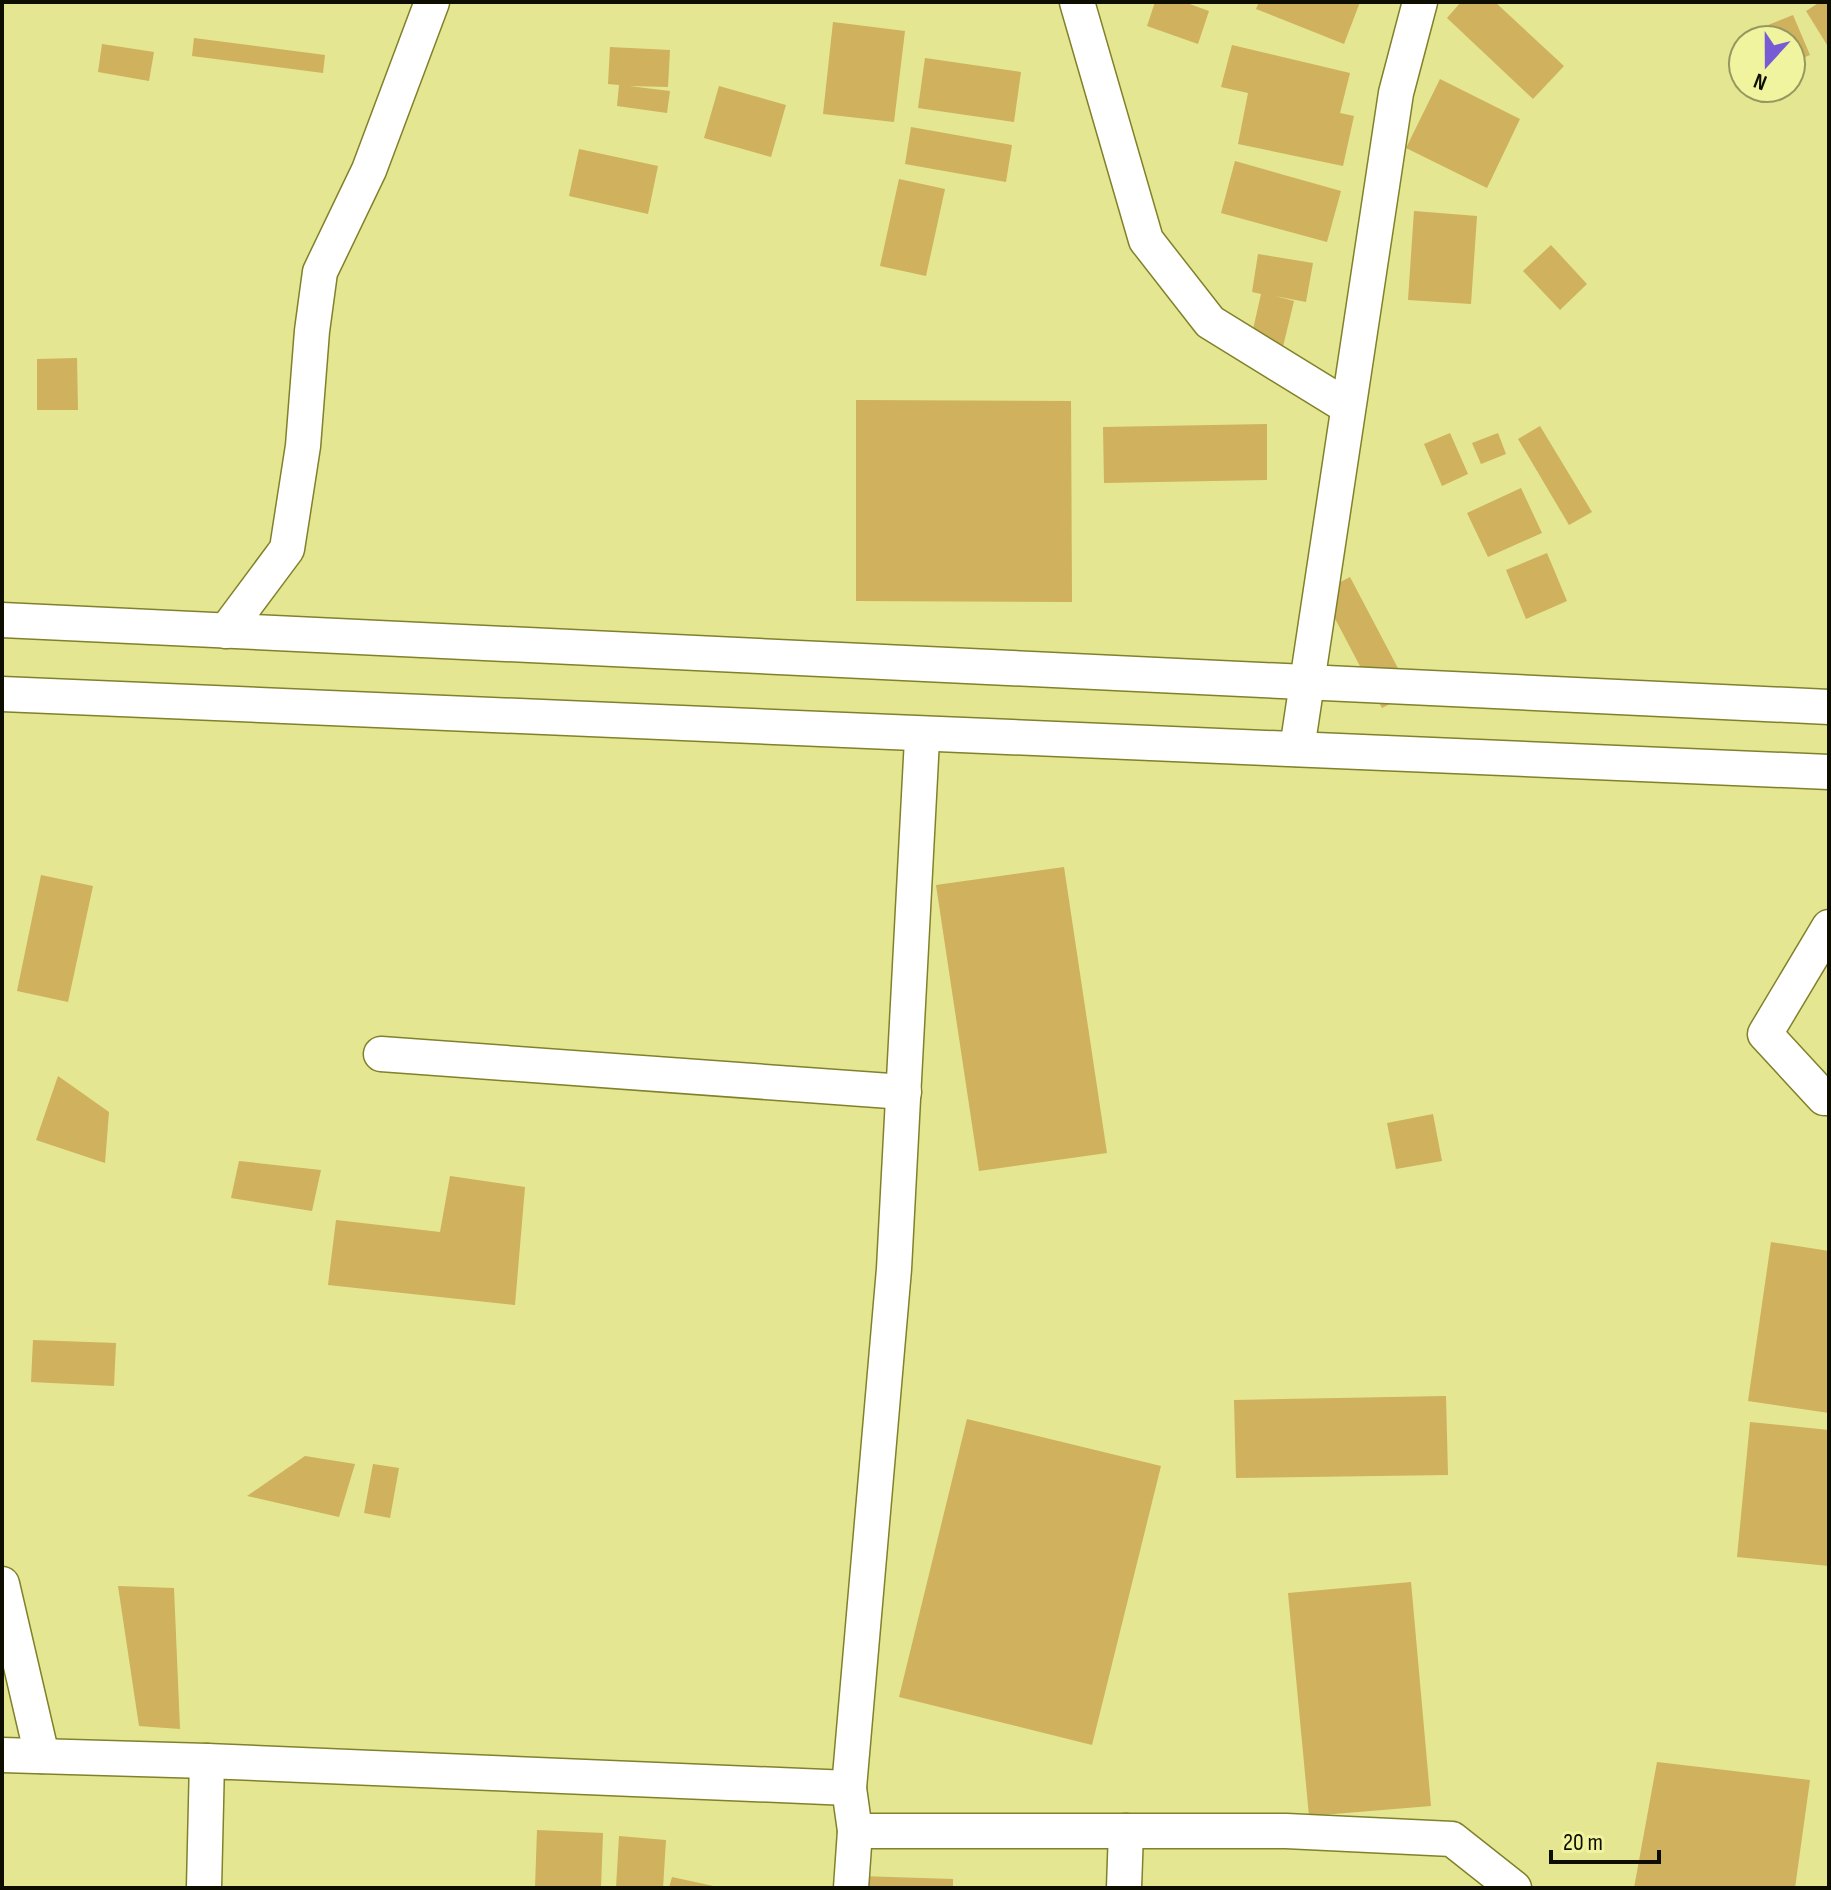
<svg xmlns="http://www.w3.org/2000/svg" width="1831" height="1890" font-family="'Sofia Sans Condensed',sans-serif">
  <rect width="100%" height="100%" fill="#e4e691"/>
  <g fill="#cfb15e">
    <polygon points="1155,2 1184,2 1209,11 1198,44 1147,26"/>
    <polygon points="1259,2 1360,2 1344,44 1256,9"/>
    <polygon points="1461,2 1495,2 1564,66 1533,99 1447,18"/>
    <polygon points="1820,2 1829,2 1829,48 1806,11"/>
    <polygon points="1793,15 1810,55 1791,63 1791,40 1762,40 1758,29"/>
    <polygon points="833,22 905,31 894,122 823,114"/>
    <polygon points="194,38 325,55 323,73 192,56"/>
    <polygon points="102,44 154,52 149,81 98,72"/>
    <polygon points="1232,45 1350,73 1340,113 1354,116 1343,166 1238,144 1248,93 1221,87"/>
    <polygon points="610,47 670,50 668,87 629,86 670,91 667,113 617,106 619,85 608,84"/>
    <polygon points="925,58 1021,72 1014,122 918,108"/>
    <polygon points="1440,79 1520,119 1487,188 1406,148"/>
    <polygon points="719,86 786,105 771,157 704,138"/>
    <polygon points="911,127 1012,145 1006,182 905,164"/>
    <polygon points="579,149 658,166 648,214 569,196"/>
    <polygon points="1235,161 1341,191 1327,242 1221,213"/>
    <polygon points="899,179 945,189 926,276 880,266"/>
    <polygon points="1414,211 1477,216 1471,304 1408,300"/>
    <polygon points="1551,245 1587,284 1560,310 1523,271"/>
    <polygon points="1258,254 1313,263 1306,302 1275,296 1294,301 1281,355 1249,347 1261,294 1252,292"/>
    <polygon points="77,358 78,410 37,410 37,359"/>
    <polygon points="856,400 1071,401 1072,602 856,601"/>
    <polygon points="1267,424 1267,480 1104,483 1103,427"/>
    <polygon points="1540,426 1592,512 1569,525 1518,439"/>
    <polygon points="1450,433 1468,474 1442,486 1424,444"/>
    <polygon points="1498,433 1506,454 1481,464 1472,443"/>
    <polygon points="1521,488 1542,533 1488,557 1467,513"/>
    <polygon points="1547,553 1567,601 1526,619 1506,570"/>
    <polygon points="1350,577 1411,693 1382,708 1321,592"/>
    <polygon points="1064,867 1107,1153 979,1171 936,885"/>
    <polygon points="41,875 93,886 68,1002 17,991"/>
    <polygon points="58,1076 109,1112 105,1163 36,1140"/>
    <polygon points="1433,1114 1442,1161 1396,1169 1387,1123"/>
    <polygon points="239,1161 321,1170 312,1211 231,1198"/>
    <polygon points="450,1176 525,1187 515,1305 328,1285 336,1220 440,1232"/>
    <polygon points="1771,1242 1829,1251 1829,1413 1748,1401"/>
    <polygon points="33,1340 116,1343 114,1386 31,1382"/>
    <polygon points="1446,1396 1448,1475 1236,1478 1234,1400"/>
    <polygon points="967,1419 1161,1466 1092,1745 899,1697"/>
    <polygon points="1750,1422 1829,1430 1829,1566 1737,1557"/>
    <polygon points="305,1456 355,1464 339,1517 247,1496"/>
    <polygon points="373,1464 399,1468 390,1518 364,1513"/>
    <polygon points="1411,1582 1431,1806 1309,1816 1288,1593"/>
    <polygon points="118,1586 174,1588 180,1729 139,1726"/>
    <polygon points="1657,1762 1810,1780 1795,1888 1634,1888"/>
    <polygon points="537,1830 603,1833 601,1888 535,1888"/>
    <polygon points="619,1836 666,1840 663,1888 616,1888"/>
    <polygon points="860,1876 953,1879 953,1888 860,1888"/>
    <polygon points="672,1877 718,1887 718,1888 669,1888"/>
  </g>
  <g fill="none" stroke-linecap="round" stroke-linejoin="round">
    <g stroke="#81812b" stroke-width="37">
      <g id="street">
        <polyline points="1077,2 1146,240 1210,322 1348,407"/>
        <polyline points="2,620 1829,707"/>
        <polyline points="226,631 287,549 303,446 312,331 320,272 369,170 432,2"/>
        <polyline points="2,694 1829,772"/>
        <polyline points="1297,749 1396,93 1420,2"/>
        <polyline points="1829,927 1765,1034 1824,1098 1829,1098"/>
        <polyline points="381,1054 904,1092"/>
        <polyline points="2,1584 42,1756"/>
        <polyline points="2,1755 207,1761"/>
        <polyline points="855,1831 1286,1831 1452,1839 1514,1888"/>
        <polyline points="204,1888 207,1761 849,1788"/>
        <polyline points="851,1888 855,1831 849,1788 894,1269 922,739 924,734"/>
        <polyline points="1124,1888 1126,1831"/>
      </g>
    </g>
    <use href="#street" stroke="#fff" stroke-width="34"/>
  </g>
  <rect width="1831" height="1890" fill="none" stroke="#0d0d00" stroke-width="8"/>
  <g transform="translate(1767 64) rotate(201)"><circle r="38" fill="#f1f49e" stroke="#96985f" stroke-width="2"/>
  <path d="M0-6L14 30L0 20L-14 30Z" fill="#775bd5"/>
  <text y="-12" font-size="22" font-weight="bold" text-anchor="middle" fill="#0d0d00">N</text>
  </g>
  <path d="M1551 1850v12h108v-12" fill="none" stroke="#0d0d00" stroke-width="4"/>
  <text x="1563" y="1850" font-size="24" fill="#0d0d00" stroke="#f1f49e" stroke-width="6" paint-order="stroke">20 m</text>
</svg>
